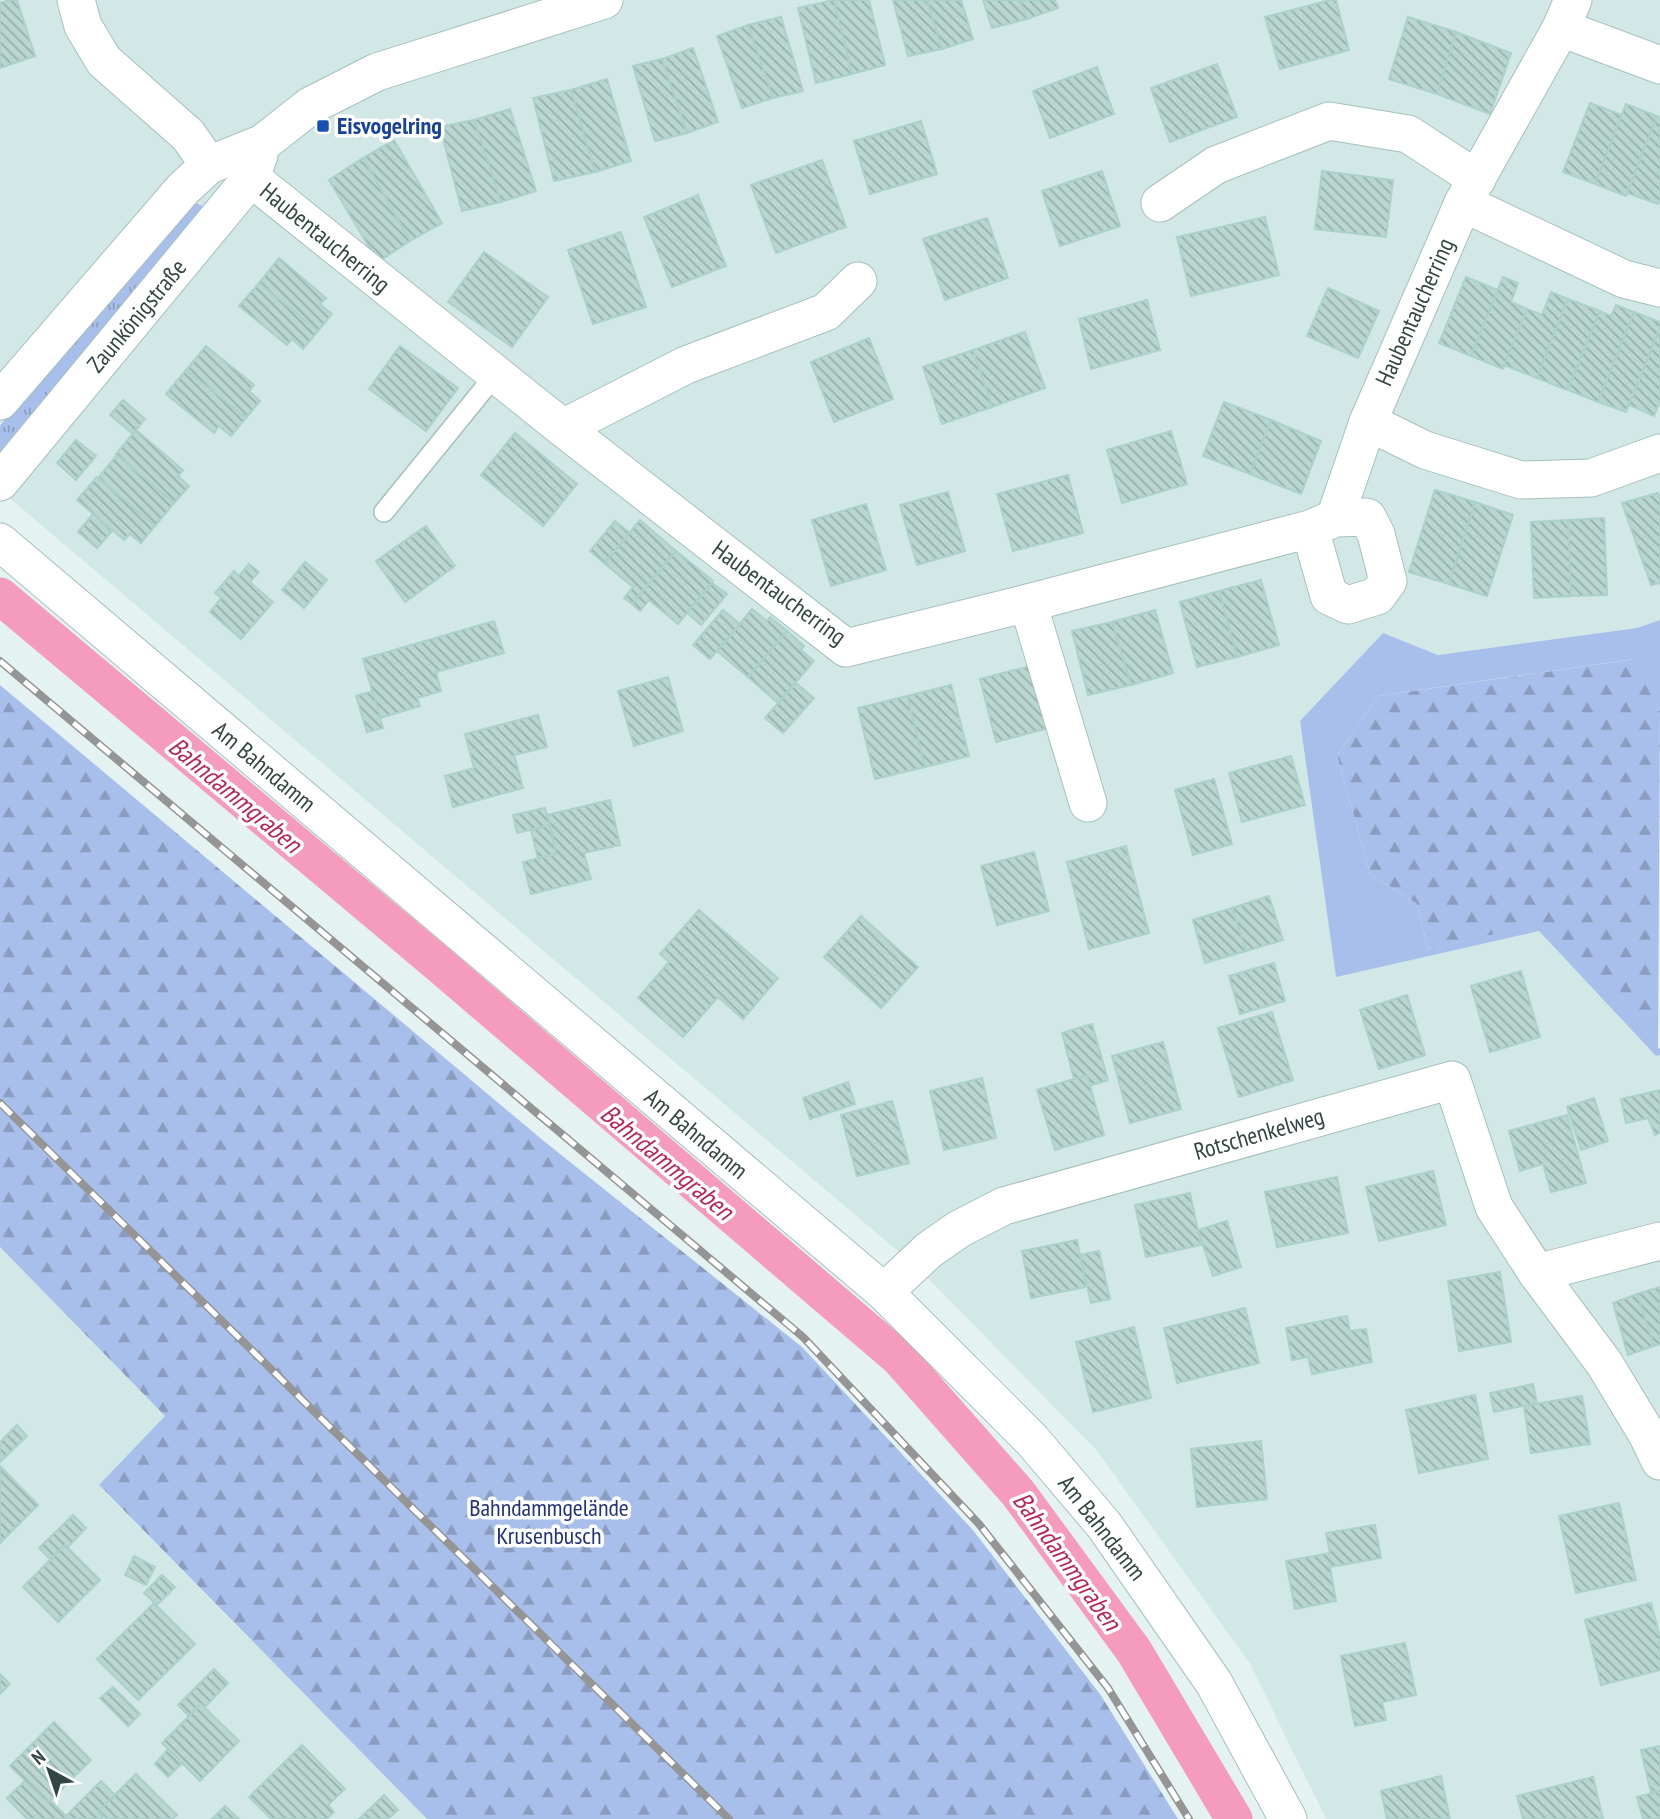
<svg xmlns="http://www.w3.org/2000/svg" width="1660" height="1819" font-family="'PT Sans Narrow',sans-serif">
  <defs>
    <pattern id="grass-tufts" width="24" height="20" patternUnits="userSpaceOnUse" patternTransform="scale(1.75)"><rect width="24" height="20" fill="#a9bfeb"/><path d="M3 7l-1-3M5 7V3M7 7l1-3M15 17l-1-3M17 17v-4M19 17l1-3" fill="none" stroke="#8a9dc0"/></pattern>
    <pattern id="forest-firs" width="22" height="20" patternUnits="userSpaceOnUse" patternTransform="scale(1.75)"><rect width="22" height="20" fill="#a9bfeb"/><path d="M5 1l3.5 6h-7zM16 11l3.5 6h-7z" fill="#8a9dc0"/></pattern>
    <pattern id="building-back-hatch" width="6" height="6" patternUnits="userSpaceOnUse" patternTransform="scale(1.75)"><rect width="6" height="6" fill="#b9d6d1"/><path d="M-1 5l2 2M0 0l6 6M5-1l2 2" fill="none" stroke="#97afab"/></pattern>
  </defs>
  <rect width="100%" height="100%" fill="#e4f3f2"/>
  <g fill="#d2e8e6">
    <polygon points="0,0 1660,0 1660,620 1637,628 1438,655 1383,633 1300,722 1336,976 1539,931 1656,1056 1660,1055 1660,1819 1326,1819 1250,1664 1098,1452 920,1270 0,490"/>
    <polygon points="0,1247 166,1417 99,1486 427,1819 0,1819"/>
  </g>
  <polygon fill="url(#grass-tufts)" points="190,201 205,207 0,458 0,426 15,405"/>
  <g fill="url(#forest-firs)">
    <polygon points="1635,659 1660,711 1658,1049 1539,925 1428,949 1417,904 1370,874 1337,756 1378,696"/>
    <polygon points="0,685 545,1142 802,1347 972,1529 1100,1694 1178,1819 427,1819 99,1485 165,1416 0,1247"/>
  </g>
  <polygon fill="#a9bfeb" points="1660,620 1660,711 1634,659 1378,696 1337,756 1370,874 1417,904 1428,949 1539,924 1660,1049 1660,1055 1656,1056 1539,931 1336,977 1300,721 1383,633 1438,655 1637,628"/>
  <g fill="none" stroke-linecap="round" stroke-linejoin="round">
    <polyline stroke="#f59bbc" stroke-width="37" points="0,596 435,961 899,1358 1018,1493 1134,1651 1234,1819"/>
  </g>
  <g fill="url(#building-back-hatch)" stroke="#abd1cb" stroke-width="2">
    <polygon points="10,0 17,0 35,56 0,68 0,3"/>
    <polygon points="834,0 852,74 816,83 798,8"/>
    <polygon points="834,0 869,0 885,65 852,74"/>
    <polygon points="893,0 927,0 942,49 908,56"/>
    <polygon points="927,0 961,0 973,39 942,49"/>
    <polygon points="983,0 1020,0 1027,19 992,28"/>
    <polygon points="1020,0 1055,0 1058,8 1027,19"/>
    <polygon points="1330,0 1336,0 1349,50 1280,69 1265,17"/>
    <polygon points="781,17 803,91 773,98 748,25"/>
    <polygon points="1408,17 1456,32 1437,94 1389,79"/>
    <polygon points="748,25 773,98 742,108 717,36"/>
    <polygon points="1456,32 1511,53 1490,114 1437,94"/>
    <polygon points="693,48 718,122 687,133 662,59"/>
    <polygon points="662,59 687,133 655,141 633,66"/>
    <polygon points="1217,64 1237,117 1170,142 1151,88"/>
    <polygon points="1097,67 1114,114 1050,138 1033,91"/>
    <polygon points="607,79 631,161 595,172 571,90"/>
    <polygon points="571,90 595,172 554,181 533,98"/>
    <polygon points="1590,103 1622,115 1595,184 1563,172"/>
    <polygon points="1626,104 1657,116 1626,196 1595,184"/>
    <polygon points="510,109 536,191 501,202 474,120"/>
    <polygon points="1657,116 1660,118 1660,198 1658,204 1627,193"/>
    <polygon points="474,120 501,202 462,211 440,127"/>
    <polygon points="921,121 937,174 870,194 854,141"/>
    <polygon points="394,140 442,223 410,241 363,158"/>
    <polygon points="363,158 410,241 378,262 329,180"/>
    <polygon points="822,160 846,227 776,253 751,185"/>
    <polygon points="1102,171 1120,226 1060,246 1042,191"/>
    <polygon points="1322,171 1393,180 1386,237 1315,229"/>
    <polygon points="698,195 726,266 672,287 644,217"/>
    <polygon points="1265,217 1279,275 1191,296 1177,237"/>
    <polygon points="987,218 1008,278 945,300 923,239"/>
    <polygon points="621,232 646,307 593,324 568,250"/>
    <polygon points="484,252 548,297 512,347 448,302"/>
    <polygon points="279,258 326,298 320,304 332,314 318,331 259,283"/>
    <polygon points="1466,277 1498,290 1471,356 1439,343"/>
    <polygon points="1503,277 1518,283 1511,302 1527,309 1503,369 1471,356"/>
    <polygon points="259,283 318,331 303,349 292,339 287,345 239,306"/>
    <polygon points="1328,288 1379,311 1358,358 1307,336"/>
    <polygon points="1551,292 1568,299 1537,378 1504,365 1527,309 1542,315"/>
    <polygon points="1568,299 1600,311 1567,390 1537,378"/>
    <polygon points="1147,300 1160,350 1091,369 1079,319"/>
    <polygon points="1616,305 1634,312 1598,402 1568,390 1600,311 1611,316"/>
    <polygon points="1634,312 1660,322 1660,328 1626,412 1598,402"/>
    <polygon points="1660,328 1660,401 1654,416 1629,405"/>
    <polygon points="1025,332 1045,388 992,407 973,350"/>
    <polygon points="869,338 893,399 834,422 811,362"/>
    <polygon points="206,346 254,385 249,391 260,401 246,418 186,370"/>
    <polygon points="400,346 458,388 426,431 369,389"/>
    <polygon points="973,350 992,407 942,424 923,367"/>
    <polygon points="186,370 246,418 231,436 219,426 214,433 166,394"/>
    <polygon points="123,400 145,419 133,434 110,415"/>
    <polygon points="1224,402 1271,420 1250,474 1203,456"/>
    <polygon points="1271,420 1321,441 1301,494 1250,474"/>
    <polygon points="136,430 183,470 178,476 189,486 174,503 116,454"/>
    <polygon points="1171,431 1187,484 1122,503 1107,450"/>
    <polygon points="515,433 577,484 543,526 481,475"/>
    <polygon points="76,440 96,456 76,480 57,463"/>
    <polygon points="117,455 174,503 155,526 98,478"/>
    <polygon points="1068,475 1083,533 1013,551 997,494"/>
    <polygon points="97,477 155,526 141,543 130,534 124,540 77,500"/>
    <polygon points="1435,490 1475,502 1449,584 1409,572"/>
    <polygon points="948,492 965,551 917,565 900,505"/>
    <polygon points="1658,493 1660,498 1660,583 1651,585 1622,503"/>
    <polygon points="1475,502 1513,515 1487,596 1449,584"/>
    <polygon points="866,504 886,570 831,586 812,520"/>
    <polygon points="93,514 112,531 97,548 78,532"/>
    <polygon points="1604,518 1607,595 1571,596 1568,520"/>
    <polygon points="640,520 676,551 632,604 624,598 633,587 604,563"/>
    <polygon points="1568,520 1571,596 1534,598 1531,522"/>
    <polygon points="615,521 630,533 604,563 590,551"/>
    <polygon points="426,526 455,566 405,602 376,561"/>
    <polygon points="676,551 713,581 678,624 649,600 640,611 632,604"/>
    <polygon points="305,562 327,580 304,608 282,590"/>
    <polygon points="249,564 259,572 250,582 273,602 241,639 210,612 221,598 215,593 234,571 239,576"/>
    <polygon points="1261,580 1279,645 1237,657 1219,591"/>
    <polygon points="712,583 727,594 701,625 687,613"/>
    <polygon points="1219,591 1237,657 1197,667 1180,602"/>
    <polygon points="752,609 767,621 770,617 787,631 748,677 717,651"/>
    <polygon points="723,610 740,624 710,659 693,645"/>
    <polygon points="1155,610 1173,673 1131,685 1112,622"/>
    <polygon points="494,621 504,653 436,672 441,691 417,698 420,706 380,718 363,659"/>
    <polygon points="1112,622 1131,685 1088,695 1072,631"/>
    <polygon points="787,631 804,646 801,650 814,661 778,703 748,677"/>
    <polygon points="1034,665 1049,728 996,742 980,679"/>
    <polygon points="668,677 683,731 634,746 618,691"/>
    <polygon points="796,683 814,698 783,733 765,718"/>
    <polygon points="951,685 969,756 925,767 907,696"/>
    <polygon points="373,691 383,728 367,732 356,696"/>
    <polygon points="907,696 925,767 875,779 858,708"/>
    <polygon points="538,715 547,747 514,755 523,788 453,807 445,776 474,768 465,734"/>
    <polygon points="1291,756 1305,805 1242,822 1229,773"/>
    <polygon points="1214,779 1232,844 1193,855 1175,790"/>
    <polygon points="610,800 620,845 584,853 591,879 531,894 523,862 556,854 547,815"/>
    <polygon points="545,808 550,825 517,833 513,815"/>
    <polygon points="550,825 556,854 538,858 531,830"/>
    <polygon points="1126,846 1149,933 1089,949 1067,862"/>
    <polygon points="1034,852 1049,911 997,925 981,866"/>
    <polygon points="1269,896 1283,940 1246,951 1232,908"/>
    <polygon points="1232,908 1246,951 1205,963 1193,920"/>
    <polygon points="699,910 778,978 743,1019 718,997 683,1037 638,998 669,962 660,954"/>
    <polygon points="861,916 918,967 881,1008 824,957"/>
    <polygon points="1274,963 1285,1001 1240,1014 1229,976"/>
    <polygon points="1521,971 1540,1037 1490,1052 1471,986"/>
    <polygon points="1407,995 1425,1055 1379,1069 1360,1010"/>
    <polygon points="1272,1012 1293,1080 1239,1097 1218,1028"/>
    <polygon points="1092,1024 1108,1080 1089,1086 1087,1075 1074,1079 1062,1033"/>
    <polygon points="1163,1042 1181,1109 1130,1123 1112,1056"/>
    <polygon points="1087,1075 1104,1135 1055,1150 1037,1090"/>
    <polygon points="982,1078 996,1138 944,1150 930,1091"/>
    <polygon points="848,1082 855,1104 810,1119 803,1098"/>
    <polygon points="1660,1090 1660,1133 1655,1135 1648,1118 1626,1123 1621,1099"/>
    <polygon points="1594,1098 1608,1141 1581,1150 1567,1107"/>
    <polygon points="892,1101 909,1163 857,1176 841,1115"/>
    <polygon points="1567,1115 1586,1183 1551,1192 1543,1164 1520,1171 1509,1131"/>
    <polygon points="1433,1171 1446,1225 1379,1241 1366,1187"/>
    <polygon points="1337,1177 1348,1233 1277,1247 1265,1192"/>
    <polygon points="1190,1193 1201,1245 1146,1257 1135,1205"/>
    <polygon points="1227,1221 1241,1267 1213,1276 1198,1230"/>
    <polygon points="1077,1240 1086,1287 1031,1298 1022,1251"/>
    <polygon points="1099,1251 1110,1299 1091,1303 1080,1255"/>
    <polygon points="1500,1272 1511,1342 1459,1351 1448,1281"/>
    <polygon points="1660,1287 1660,1344 1654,1346 1637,1294"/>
    <polygon points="1637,1294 1654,1346 1628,1355 1613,1303"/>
    <polygon points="1245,1308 1259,1363 1177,1383 1164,1328"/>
    <polygon points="1347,1316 1350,1331 1366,1329 1372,1362 1312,1374 1308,1357 1292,1360 1286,1328"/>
    <polygon points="1134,1327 1151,1398 1093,1412 1076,1342"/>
    <polygon points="1533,1384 1537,1403 1494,1412 1490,1393"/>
    <polygon points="1475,1395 1488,1459 1419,1473 1406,1410"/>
    <polygon points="1582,1396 1590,1444 1531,1453 1524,1406"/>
    <polygon points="17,1425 27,1436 0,1462 0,1442"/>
    <polygon points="1261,1441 1267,1499 1197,1507 1191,1449"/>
    <polygon points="0,1466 38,1505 0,1543"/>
    <polygon points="1619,1503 1636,1580 1576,1593 1559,1516"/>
    <polygon points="73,1515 86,1528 68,1547 65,1545 50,1559 39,1548"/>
    <polygon points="1375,1525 1381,1558 1330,1567 1336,1601 1295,1609 1286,1561 1330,1553 1326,1533"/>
    <polygon points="65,1545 100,1580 58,1622 23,1587"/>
    <polygon points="134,1556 155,1567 146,1585 125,1575"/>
    <polygon points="162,1575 175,1587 157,1605 144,1593"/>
    <polygon points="154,1603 195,1644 138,1700 97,1659"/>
    <polygon points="1651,1603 1660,1637 1660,1670 1601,1685 1585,1620"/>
    <polygon points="1405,1643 1416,1695 1382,1702 1386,1720 1355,1726 1341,1656"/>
    <polygon points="214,1669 228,1683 205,1707 201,1704 189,1716 178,1705"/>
    <polygon points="0,1674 10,1684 0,1694"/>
    <polygon points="113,1687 140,1714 128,1726 100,1698"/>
    <polygon points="201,1704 239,1741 200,1781 162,1743"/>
    <polygon points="54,1722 91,1760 48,1803 10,1766"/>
    <polygon points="302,1745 345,1789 328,1805 334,1812 327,1819 271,1819 249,1797"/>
    <polygon points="1660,1746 1660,1791 1651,1793 1641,1750"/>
    <polygon points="168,1749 182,1763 168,1777 155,1764"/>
    <polygon points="136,1774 177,1815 173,1819 106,1819 98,1811"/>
    <polygon points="1441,1776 1450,1819 1387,1819 1381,1791"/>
    <polygon points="1593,1777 1603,1819 1523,1819 1517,1796"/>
    <polygon points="25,1781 48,1803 50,1800 66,1816 63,1819 27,1819 7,1798"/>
    <polygon points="101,1781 115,1795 98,1811 103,1817 101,1819 63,1819"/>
    <polygon points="1660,1791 1660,1819 1643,1819 1637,1797"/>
    <polygon points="384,1795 398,1810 388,1819 359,1819"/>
    <polygon points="225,1806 239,1819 212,1819"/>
  </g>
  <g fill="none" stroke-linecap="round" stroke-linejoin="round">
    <g stroke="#a6c0bd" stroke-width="22">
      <polyline id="lane" points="384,512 496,374"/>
    </g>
    <g stroke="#a6c0bd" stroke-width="39">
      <g id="street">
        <polyline points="76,0 83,26 104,61 188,135 209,165"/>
        <polyline points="1561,28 1660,65"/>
        <polyline points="251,178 563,428 846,648 1028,603 1310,529 1329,596 1348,605 1377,596 1388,581 1376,534 1367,517 1335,518 1310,529"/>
        <polyline points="1160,203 1216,165 1329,121 1408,134 1477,179"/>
        <polyline points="1463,203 1624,279 1660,288"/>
        <polyline points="0,401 183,189 209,165 263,143 310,106 377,72 604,0"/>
        <polyline points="1368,422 1425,450 1521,480 1591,478 1660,453"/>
        <polyline points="563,428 686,365 826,312 858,281"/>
        <polyline points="0,482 251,178 259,155"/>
        <polyline points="1335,518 1368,422 1463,203 1561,28 1573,0"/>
        <polyline points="0,542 884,1292 1032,1440 1104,1525 1214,1683 1288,1819"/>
        <polyline points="1028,603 1088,803"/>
        <polyline points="1537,1273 1660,1241"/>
        <polyline points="884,1292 929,1250 959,1229 1004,1206 1452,1080 1494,1207 1537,1273 1604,1363 1647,1434 1660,1461"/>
      </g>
    </g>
    <use href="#lane" stroke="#fff" stroke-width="19"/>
    <use href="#street" stroke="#fff" stroke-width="37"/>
    <g stroke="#959595" stroke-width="8">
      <g id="rail">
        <polyline points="0,661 803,1337 979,1524 1108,1688 1189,1819"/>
        <polyline points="0,1103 729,1819"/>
      </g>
    </g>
    <use href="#rail" stroke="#fff" stroke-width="5" stroke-dasharray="16" stroke-linecap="butt"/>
  </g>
  <rect fill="#1a4fb4" stroke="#fff" stroke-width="2.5" x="316" y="119" width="14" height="14" rx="3.5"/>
  <g text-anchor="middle" stroke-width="7" stroke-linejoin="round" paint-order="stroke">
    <g font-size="24" font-weight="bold" fill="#164399" stroke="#fff" text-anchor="start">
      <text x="337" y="134">Eisvogelring</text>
    </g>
    <g font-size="24" fill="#344643" stroke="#fff">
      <text transform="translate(325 238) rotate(39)" y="8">Haubentaucherring</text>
      <text transform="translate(1415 312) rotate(-66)" y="8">Haubentaucherring</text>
      <text transform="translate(137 316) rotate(-50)" y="8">Zaunkönigstraße</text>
      <text transform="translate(779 593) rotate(36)" y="8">Haubentaucherring</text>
      <text transform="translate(264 767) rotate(40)" y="8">Am Bahndamm</text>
      <text transform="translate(696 1134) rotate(40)" y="8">Am Bahndamm</text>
      <text transform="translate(1259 1134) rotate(-16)" y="8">Rotschenkelweg</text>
      <text transform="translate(1102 1528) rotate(52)" y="8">Am Bahndamm</text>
    </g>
    <g font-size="24" fill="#23307c" stroke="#fff">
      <text x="549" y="1516">Bahndammgelände<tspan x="549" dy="28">Krusenbusch</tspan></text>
    </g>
    <g font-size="26" font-style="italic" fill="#ba2559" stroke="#fff">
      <text transform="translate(235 795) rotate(40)" y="9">Bahndammgraben</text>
      <text transform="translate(667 1162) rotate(40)" y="9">Bahndammgraben</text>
      <text transform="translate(1067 1561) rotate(54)" y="9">Bahndammgraben</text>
    </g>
  </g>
  <g transform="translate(49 1770) rotate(320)" stroke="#ffffff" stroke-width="5" paint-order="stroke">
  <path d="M0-5L12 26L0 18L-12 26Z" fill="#344643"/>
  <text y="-10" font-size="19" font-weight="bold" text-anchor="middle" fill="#344643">N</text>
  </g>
</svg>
